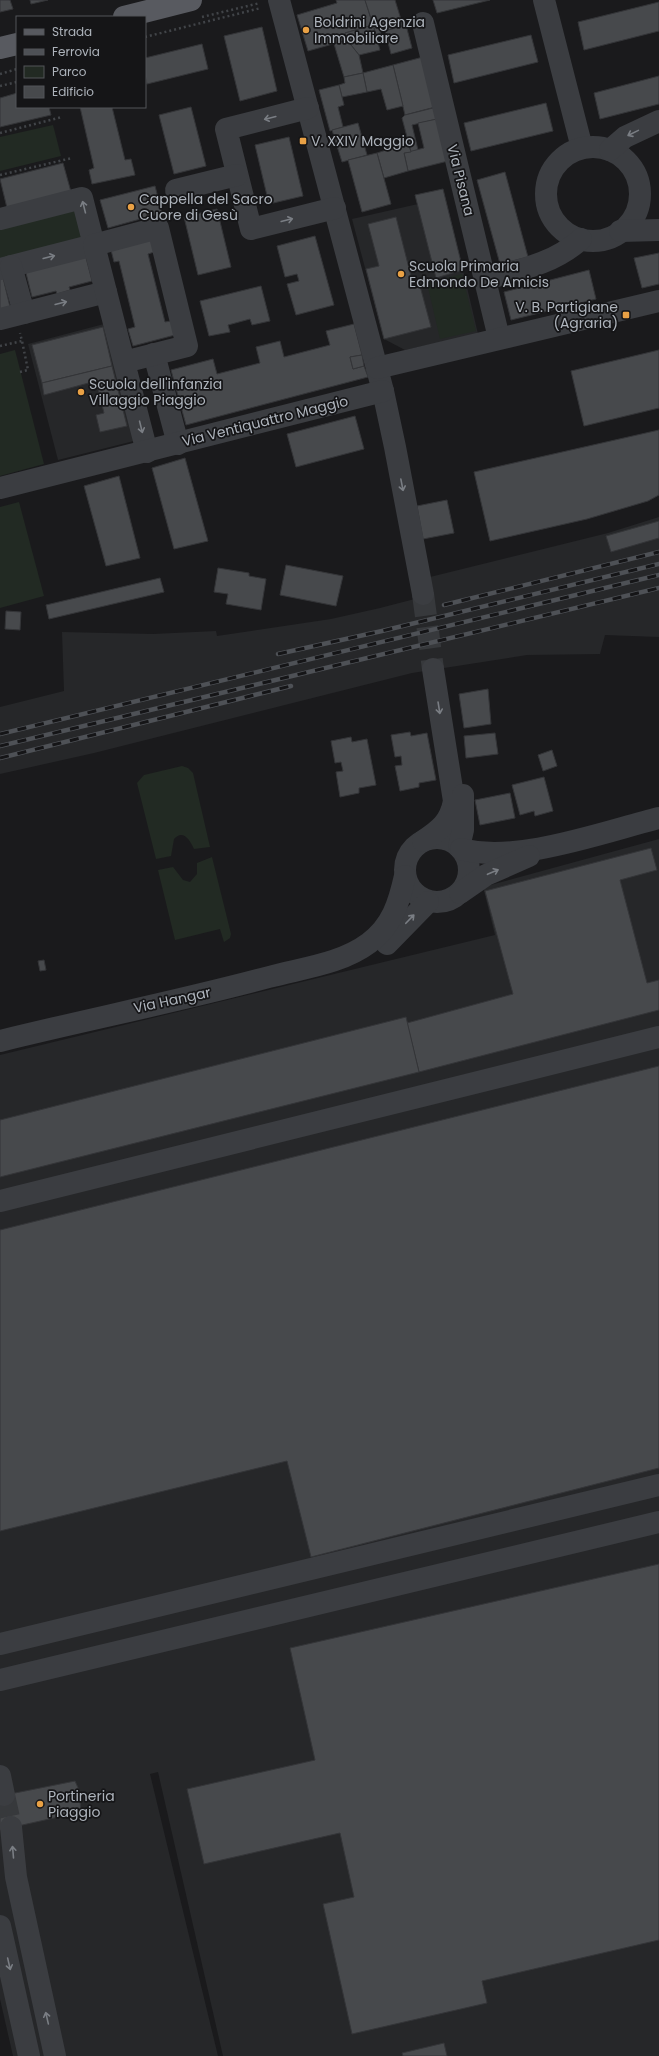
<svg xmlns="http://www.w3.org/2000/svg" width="659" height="2056" font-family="Poppins,sans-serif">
  <rect width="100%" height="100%" fill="#1a1a1c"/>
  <g fill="#262729">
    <polygon points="418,204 436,278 463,270 478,334 405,350 384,339 352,219"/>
    <polygon points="104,324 134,441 58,460 28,344"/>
    <polygon points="659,517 659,637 605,635 600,654 527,655 412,673 94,753 0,774 0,707 64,691 62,632 153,634 216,631 217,636 331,619 380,608 434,594 430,577 608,533"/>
    <polygon points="659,839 659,2056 223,2056 158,1772 150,1774 218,2056 13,2056 0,1999 0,1055 495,935 483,887"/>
  </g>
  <g fill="#222a23">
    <polygon points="53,125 61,156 0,171 0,137"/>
    <polygon points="75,206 84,241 0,263 0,225"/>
    <polygon points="462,274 476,331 440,339 427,283"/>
    <polygon points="15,350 44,464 0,476 0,354"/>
    <polygon points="19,502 44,596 0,608 0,507"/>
    <path d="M182,766l6,2 5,5 17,74 -16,2c-4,-9 -11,-20 -20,-10l-3,17 -15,3 -19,-76 7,-8z"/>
    <polygon points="212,857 231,934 230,938 224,942 220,929 175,940 158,870 173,867 183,880 190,882 197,874 197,863"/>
  </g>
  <g fill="#47494c" stroke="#343538">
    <polygon points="0,0 10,0 13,9 0,12"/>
    <polygon points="30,0 48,0 31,4"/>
    <polygon points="336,0 365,0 373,25 345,33 347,40 308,51 297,15 337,3"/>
    <polygon points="365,0 395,0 403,26 380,32 382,36 377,37"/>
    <polygon points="433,0 490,0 437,13"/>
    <polygon points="659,2 659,31 584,50 578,22"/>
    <polygon points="373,25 380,50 359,55 347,40 345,33"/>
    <polygon points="406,25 412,48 391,54 385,31"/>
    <polygon points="262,27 277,91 240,101 224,36"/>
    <polygon points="531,35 538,62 454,83 448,55"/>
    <polygon points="347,40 359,55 363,73 344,77 334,44"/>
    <polygon points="202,44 208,69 147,84 145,74 145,58"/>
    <polygon points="423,57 435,107 405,115 393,65"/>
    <polygon points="393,65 403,106 387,110 381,89 367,92 363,73"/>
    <polygon points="363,73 367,92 342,97 339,85 345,83 344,77"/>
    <polygon points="659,76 659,104 600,119 594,93"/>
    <polygon points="339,85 344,105 338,107 343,127 330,131 319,90"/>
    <polygon points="17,93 17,107 49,107 51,115 0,127 0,98"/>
    <polygon points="546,103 553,131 471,151 464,123"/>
    <polygon points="80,107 112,107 125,160 131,159 135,175 92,184 89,170 94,168"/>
    <polygon points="191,107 206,166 174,174 159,115"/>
    <polygon points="433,108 437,119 412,125 418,150 411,152 402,118 405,115"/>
    <polygon points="437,119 448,161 408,171 404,153 424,148 418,123"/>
    <polygon points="358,123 367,155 342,162 332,130"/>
    <polygon points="289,137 303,196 269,204 255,145"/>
    <polygon points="408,143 411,152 404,153 408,171 384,178 377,153"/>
    <polygon points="377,153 391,204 362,212 348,160"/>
    <polygon points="63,163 71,192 7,208 0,179"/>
    <polygon points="505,172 528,257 500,264 477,180"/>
    <polygon points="155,186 162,213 108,228 100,200"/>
    <polygon points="443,189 463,270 436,278 415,195"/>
    <polygon points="217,209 231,267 198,275 184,217"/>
    <polygon points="396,217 414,288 420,286 431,327 384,339 366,269 379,266 368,224"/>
    <polygon points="150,236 154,252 148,254 165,322 171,321 175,335 133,346 128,329 135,327 119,261 114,262 110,246"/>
    <polygon points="315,236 334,305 296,315 287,284 299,281 297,274 285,277 277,246"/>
    <polygon points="659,253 659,284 642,288 634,258"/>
    <polygon points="85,254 92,281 69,287 70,290 57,294 56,291 32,297 25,269"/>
    <polygon points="589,270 596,299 511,320 504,292"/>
    <polygon points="3,278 11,311 0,314 0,279"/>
    <polygon points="261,286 270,321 252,325 250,319 228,325 230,332 209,336 200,301"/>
    <polygon points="354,324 362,355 350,357 353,369 364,366 368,377 186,425 171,370 213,359 217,374 260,363 256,347 280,341 284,357 330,345 326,331"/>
    <polygon points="103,327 112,366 42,383 32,345"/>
    <polygon points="659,350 659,408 584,426 571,371"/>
    <polygon points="362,355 364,366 353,369 350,357"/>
    <polygon points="112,366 127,426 100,432 96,415 104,413 96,381 44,395 42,383"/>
    <polygon points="355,416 364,449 296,467 287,434"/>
    <polygon points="659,430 659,495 648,501 587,519 490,541 474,472"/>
    <polygon points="185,458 208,541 174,549 152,468"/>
    <polygon points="119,476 140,558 106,566 84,486"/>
    <polygon points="447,500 454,533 423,539 417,506"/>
    <polygon points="659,521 659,538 611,552 606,536"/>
    <polygon points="286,565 343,576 336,606 280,595"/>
    <polygon points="218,568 249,573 249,576 266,579 261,610 226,604 228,594 214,592"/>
    <polygon points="160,578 164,592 49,619 46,605"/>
    <polygon points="6,611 21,612 20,630 5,629"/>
    <polygon points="488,689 491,724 464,728 459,694"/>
    <polygon points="410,732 411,736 427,733 436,780 419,783 419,787 400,791 395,766 402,765 401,756 395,757 391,735"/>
    <polygon points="495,733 498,754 466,758 464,736"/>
    <polygon points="351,737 352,742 367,739 376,785 359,788 359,793 340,797 336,772 343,771 341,762 335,763 331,741"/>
    <polygon points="552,750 557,766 543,771 538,755"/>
    <polygon points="544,777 553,811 535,816 534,811 520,815 512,785"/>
    <polygon points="510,793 515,818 480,825 475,800"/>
    <polygon points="651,848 657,870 620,880 647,983 659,980 659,1010 419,1072 407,1023 513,994 485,891"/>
    <polygon points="44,960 46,970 40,971 38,961"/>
    <polygon points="406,1017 419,1072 0,1177 0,1120"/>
    <polygon points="659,1066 659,1468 311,1557 287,1461 0,1531 0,1230"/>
    <polygon points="659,1564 659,1940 482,1981 487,2003 352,2034 323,1904 354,1897 340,1833 204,1864 187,1789 315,1760 290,1648"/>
    <polygon points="75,1781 79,1790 81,1812 0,1830 0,1796"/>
    <polygon points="444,2043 447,2056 403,2056 402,2053"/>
  </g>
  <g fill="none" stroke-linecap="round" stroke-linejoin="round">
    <g stroke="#37393c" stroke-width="22" stroke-dasharray="22 11" stroke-linecap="butt">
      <polyline points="423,594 433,669"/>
      <polyline points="4,1795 11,1827"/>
    </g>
    <g stroke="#414448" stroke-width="2.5" stroke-dasharray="2 3" stroke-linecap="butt">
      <polyline points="202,17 260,3"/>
      <polyline points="145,37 261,8"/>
      <polyline points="0,74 17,69"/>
      <polyline points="0,86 17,82"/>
      <polyline points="0,133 62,117"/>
      <polyline points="0,175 72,158"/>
      <polyline points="0,346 22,341 20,333"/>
      <polyline points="20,372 28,370 22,341"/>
    </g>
    <g stroke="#3b3d41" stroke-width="22">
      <polyline points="279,0 383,391 395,447 423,594"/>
      <polyline points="544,0 582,148"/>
      <polyline points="423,23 499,338"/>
      <polyline points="308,108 226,129 251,229 335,208"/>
      <circle cx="593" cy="194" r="47"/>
      <polyline points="610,150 625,137 659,121"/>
      <polyline points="176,190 237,175"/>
      <polyline points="0,219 82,198 94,245 0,269"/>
      <polyline points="620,231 659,230"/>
      <polyline points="11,266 24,313"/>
      <path d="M485,279c34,-9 69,-15 96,-40"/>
      <polyline points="0,319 106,292"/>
      <polyline points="154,354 178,444"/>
      <polyline points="124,362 187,346 158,228 94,245 147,452"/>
      <polyline points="377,368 659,301"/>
      <polyline points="0,488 383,391"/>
      <circle cx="437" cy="870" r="32"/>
      <path d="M423,841c17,-11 27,-19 31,-40l-21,-132"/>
      <polyline points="459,847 463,830 463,795"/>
      <path d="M461,849c56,15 142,-17 198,-31"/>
      <polyline points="460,893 486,875 529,856"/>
      <polyline points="387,944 428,902"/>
      <path d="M0,1041c89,-22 180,-40 269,-64 33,-9 72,-13 100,-34 23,-17 30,-40 36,-67"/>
      <polyline points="0,1201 659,1037"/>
      <polyline points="0,1644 659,1485"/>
      <polyline points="0,1680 659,1522"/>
      <polyline points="0,1776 4,1795"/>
      <polyline points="11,1827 16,1877 55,2056"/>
      <polyline points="0,1926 29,2056"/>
    </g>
    <g stroke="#585a60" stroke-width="22">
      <polyline points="124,17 191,0"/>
      <polyline points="0,48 17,44"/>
    </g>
    <g stroke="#4e5156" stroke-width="4.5">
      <g id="rail">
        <polyline points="444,605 659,552"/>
        <polyline points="278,654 382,631 659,564"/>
        <polyline points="0,734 659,575"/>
        <polyline points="0,746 659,588"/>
        <polyline points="0,758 291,686"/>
      </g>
    </g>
    <use href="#rail" stroke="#151517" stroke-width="3" stroke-dasharray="9" stroke-linecap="butt"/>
  </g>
  <defs><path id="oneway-shaft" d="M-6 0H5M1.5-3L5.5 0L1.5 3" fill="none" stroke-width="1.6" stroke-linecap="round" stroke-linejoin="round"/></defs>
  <g stroke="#7a7e84">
    <use href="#oneway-shaft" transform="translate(270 118) rotate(166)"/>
    <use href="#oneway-shaft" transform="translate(633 133) rotate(154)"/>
    <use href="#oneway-shaft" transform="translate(84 207) rotate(-104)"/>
    <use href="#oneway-shaft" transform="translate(287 220) rotate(-14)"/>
    <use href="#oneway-shaft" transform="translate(49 257) rotate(-14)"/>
    <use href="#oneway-shaft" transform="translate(61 303) rotate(-14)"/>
    <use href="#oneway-shaft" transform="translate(141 427) rotate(76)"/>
    <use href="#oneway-shaft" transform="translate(402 485) rotate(79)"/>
    <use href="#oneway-shaft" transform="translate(439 708) rotate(81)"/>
    <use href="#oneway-shaft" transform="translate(493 872) rotate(-23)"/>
    <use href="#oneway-shaft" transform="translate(410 919) rotate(-46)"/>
    <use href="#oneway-shaft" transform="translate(13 1852) rotate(-95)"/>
    <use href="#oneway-shaft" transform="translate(9 1964) rotate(77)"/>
    <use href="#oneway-shaft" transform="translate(47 2018) rotate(-103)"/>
  </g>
  <g fill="#e9a145" stroke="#151517" stroke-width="1.5">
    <circle cx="306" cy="30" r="4"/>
    <rect x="299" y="137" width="8" height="8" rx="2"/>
    <circle cx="131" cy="207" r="4"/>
    <circle cx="401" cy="274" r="4"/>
    <rect x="622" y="311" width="8" height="8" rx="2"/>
    <circle cx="81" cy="392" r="4"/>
    <circle cx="40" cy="1804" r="4"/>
  </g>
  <g text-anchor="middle" stroke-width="3.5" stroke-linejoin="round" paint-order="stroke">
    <g font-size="14" fill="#adb3bb" stroke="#151517" text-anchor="start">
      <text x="314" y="27">Boldrini Agenzia<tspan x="314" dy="16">Immobiliare</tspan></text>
      <text x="311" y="146">V. XXIV Maggio</text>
      <text x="139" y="204">Cappella del Sacro<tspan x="139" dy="16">Cuore di Gesù</tspan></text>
      <text x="409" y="271">Scuola Primaria<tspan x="409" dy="16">Edmondo De Amicis</tspan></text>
      <text x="618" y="312" text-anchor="end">V. B. Partigiane<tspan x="618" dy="16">(Agraria)</tspan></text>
      <text x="89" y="389">Scuola dell'infanzia<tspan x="89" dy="16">Villaggio Piaggio</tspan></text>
      <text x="48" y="1801">Portineria<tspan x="48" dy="16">Piaggio</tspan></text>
    </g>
    <g font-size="14" fill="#adb3bb" stroke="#151517">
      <text transform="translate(461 180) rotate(76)" y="5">Via Pisana</text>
      <text transform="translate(265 421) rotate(-14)" y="5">Via Ventiquattro Maggio</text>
      <text transform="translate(172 1000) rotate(-12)" y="5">Via Hangar</text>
    </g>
  </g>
  <rect x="16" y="16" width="130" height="92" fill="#151517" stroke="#525459"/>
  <rect x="24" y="29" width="20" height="6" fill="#585a60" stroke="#525459"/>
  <text x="52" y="36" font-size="12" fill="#adb3bb">Strada</text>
  <rect x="24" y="49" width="20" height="6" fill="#4e5156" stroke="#525459"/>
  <text x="52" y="56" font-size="12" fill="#adb3bb">Ferrovia</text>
  <rect x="24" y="66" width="20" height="12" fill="#222a23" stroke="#525459"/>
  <text x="52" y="76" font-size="12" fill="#adb3bb">Parco</text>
  <rect x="24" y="86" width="20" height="12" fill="#47494c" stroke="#525459"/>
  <text x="52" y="96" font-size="12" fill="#adb3bb">Edificio</text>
</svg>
